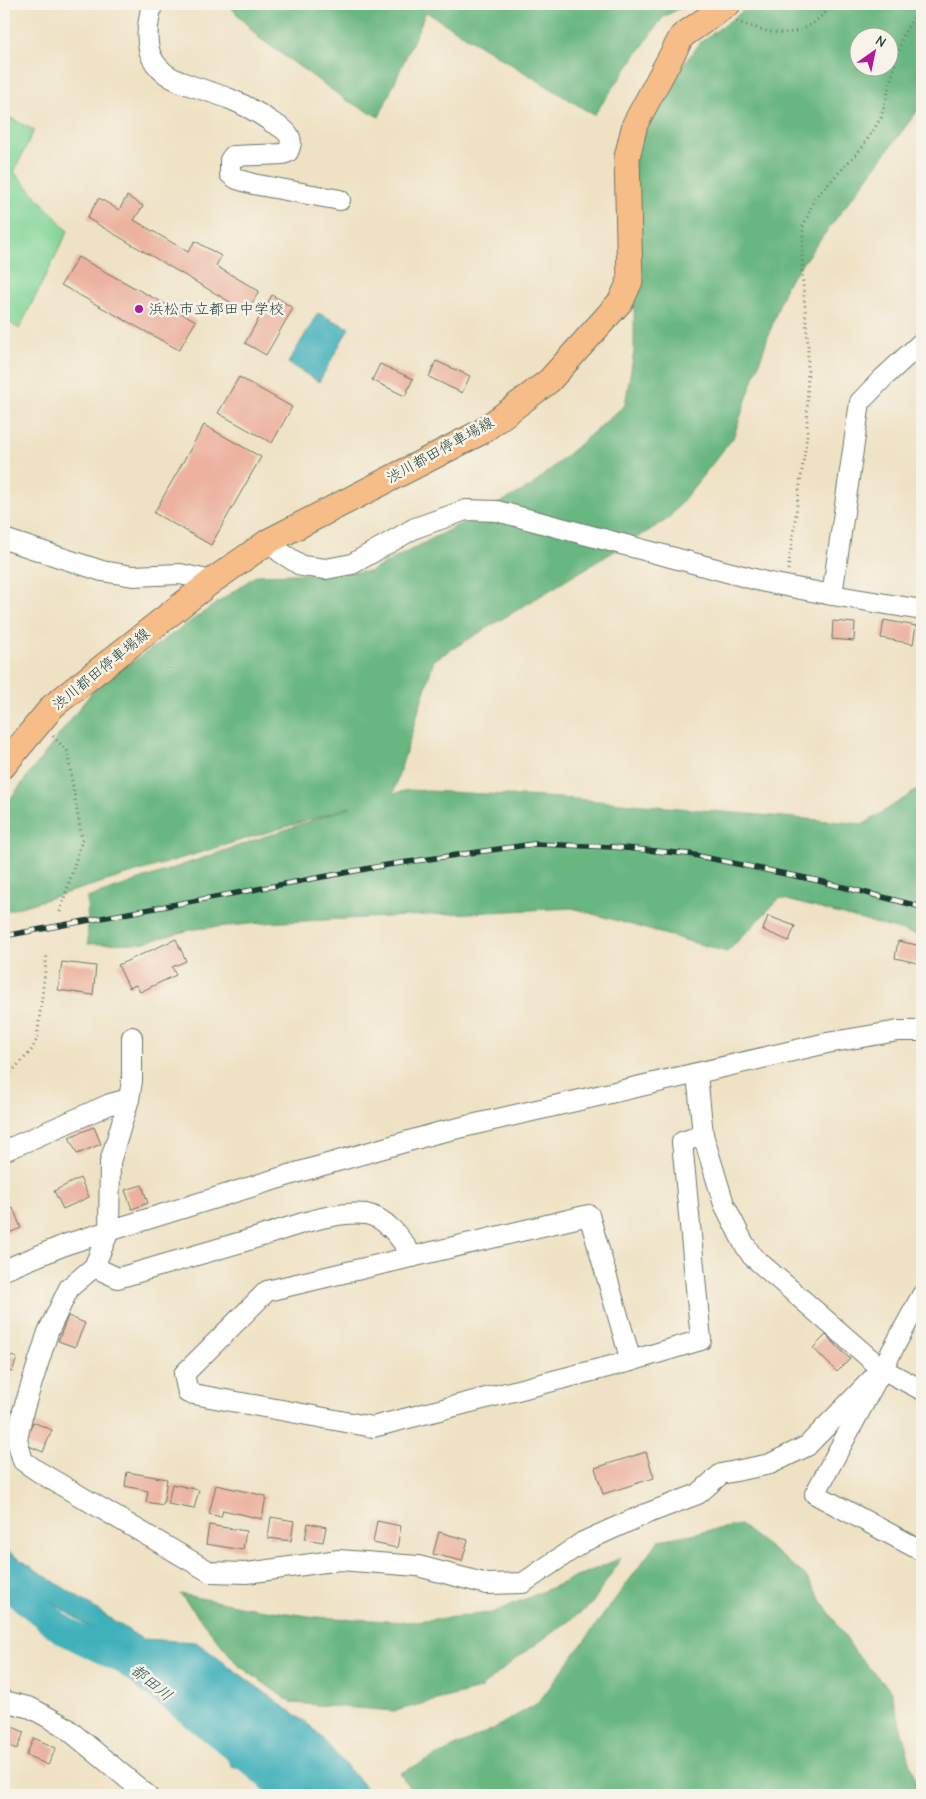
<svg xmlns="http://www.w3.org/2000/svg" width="926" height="1799" font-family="'Comic Neue','Klee One',sans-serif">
  <rect width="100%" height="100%" fill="#f7f3e8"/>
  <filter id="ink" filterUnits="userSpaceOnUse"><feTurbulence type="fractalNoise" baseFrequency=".02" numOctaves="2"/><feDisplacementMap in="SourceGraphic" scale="10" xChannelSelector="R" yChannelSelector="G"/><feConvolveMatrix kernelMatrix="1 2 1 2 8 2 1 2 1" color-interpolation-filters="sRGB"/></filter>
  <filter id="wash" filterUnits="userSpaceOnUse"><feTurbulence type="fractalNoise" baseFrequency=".0096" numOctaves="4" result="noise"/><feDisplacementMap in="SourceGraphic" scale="20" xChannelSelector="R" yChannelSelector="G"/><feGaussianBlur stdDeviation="1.12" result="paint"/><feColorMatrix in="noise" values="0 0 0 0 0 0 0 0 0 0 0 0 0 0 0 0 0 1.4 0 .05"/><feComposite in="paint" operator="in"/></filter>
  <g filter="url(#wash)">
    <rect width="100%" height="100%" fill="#efe2c4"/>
    <polygon fill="#81d597" stroke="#508966" points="4,115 34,130 14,172 68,231 19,329 4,318"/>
    <g fill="#68b680" stroke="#447a5a" fill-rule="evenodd">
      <polygon points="228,4 688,4 663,17 594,115 426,12 379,117 346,100 258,37"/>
      <path d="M753,4h169v101l-136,180 -53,153 -65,81 -234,141 -41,134 15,-4 154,8 302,26 58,-37v149l-142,-38 -53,54 -155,-44 -310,15 -68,6 -53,14 -53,1 -1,-46 264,-91 -347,105v-105l91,-119 162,-113 112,-3 161,-85 95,-82 9,-53 1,-228 67,-83zM858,38h30v30h-30z"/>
      <polygon points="740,1525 805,1575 855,1652 891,1691 919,1795 414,1795 400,1773 493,1729 538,1703 659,1540"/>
      <polygon points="621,1558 591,1605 514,1660 480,1689 395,1711 292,1703 238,1665 180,1594 244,1607 316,1617 407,1622 492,1613"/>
    </g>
    <g fill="#40b0bb" stroke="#307678">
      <polygon points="318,313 349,328 319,382 288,363"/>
      <polygon points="4,1549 142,1639 196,1642 313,1728 372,1795 322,1795 232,1766 194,1695 4,1571"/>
    </g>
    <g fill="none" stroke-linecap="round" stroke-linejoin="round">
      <polyline stroke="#40b0bb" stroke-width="29" points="4,1582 63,1630 126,1661 218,1733 292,1795"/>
    </g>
    <g id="blocks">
      <g fill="#ecb29f">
        <polygon points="127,196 143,206 134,220 188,252 195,241 221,256 216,266 259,291 247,312 87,218 99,198 119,210"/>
        <polygon points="78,257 196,321 179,350 61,285"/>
        <polygon points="272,295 293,308 266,355 245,343"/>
        <polygon points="436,361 470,376 462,393 429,377"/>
        <polygon points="380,364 413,379 405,396 372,380"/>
        <polygon points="239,377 292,407 272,443 218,413"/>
        <polygon points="204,425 261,457 211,545 154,513"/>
        <polygon points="884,620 916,626 913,644 881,638"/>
        <polygon points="833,621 855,623 854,641 832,639"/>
        <polygon points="768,916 795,926 789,941 763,930"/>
        <polygon points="176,939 186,961 172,967 176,975 140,992 136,985 129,988 118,965"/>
        <polygon points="898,941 922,946 922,964 895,958"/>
        <polygon points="62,962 96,966 93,995 58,990"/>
        <polygon points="94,1127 101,1144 77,1154 69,1137"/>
        <polygon points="80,1178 89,1197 63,1209 54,1191"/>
        <polygon points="142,1185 148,1203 132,1209 125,1190"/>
        <polygon points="13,1208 21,1228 4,1235 4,1211"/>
        <polygon points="68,1316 85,1323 75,1347 58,1341"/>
        <polygon points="826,1335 850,1359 837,1372 813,1348"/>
        <polygon points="4,1353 17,1358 12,1372 4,1369"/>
        <polygon points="33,1422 52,1430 43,1452 24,1444"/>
        <polygon points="646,1452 654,1478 603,1494 595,1468"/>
        <polygon points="127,1472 167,1479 163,1505 146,1502 148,1491 125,1486"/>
        <polygon points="172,1484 199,1490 194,1509 168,1504"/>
        <polygon points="216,1485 266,1496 262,1519 223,1510 221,1517 209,1514"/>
        <polygon points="271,1517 294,1521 291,1541 268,1538"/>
        <polygon points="377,1521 401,1526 397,1548 373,1543"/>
        <polygon points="308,1523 326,1527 323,1542 305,1539"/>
        <polygon points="209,1525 246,1531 243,1550 206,1544"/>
        <polygon points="439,1532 468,1540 462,1561 433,1554"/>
        <polygon points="4,1723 24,1732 17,1749 4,1744"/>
        <polygon points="34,1738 56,1748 48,1765 26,1755"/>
      </g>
    </g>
  </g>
  <g filter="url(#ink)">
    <use href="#blocks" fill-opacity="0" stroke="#687766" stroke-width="1"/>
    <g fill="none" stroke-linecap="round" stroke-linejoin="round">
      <g stroke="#687766" stroke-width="22">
        <g id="minor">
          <path d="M152,4c-4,18 -9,42 3,59 6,8 15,15 24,18 16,7 34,11 51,18 15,6 29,14 43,24 6,3 15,8 17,15 2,5 0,9 -2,14l-5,2 -50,2 -3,4v14l7,5 16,5 87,16"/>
          <polyline points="4,539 102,571 133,576 180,574 212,581"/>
          <polyline points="269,541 280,552 302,566 326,569 352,564 415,528 466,510 497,511 765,582 832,595 922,610"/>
          <polyline points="832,595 860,402 883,378 922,342"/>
          <polyline points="132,1037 132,1081 129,1099 110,1162 109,1231 94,1267 69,1288 48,1332 23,1411 17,1440 23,1461 39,1472 210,1572 247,1573 339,1560 418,1566 487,1584 523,1583 583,1542 643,1515 698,1494 721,1474 770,1464 807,1446 882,1369"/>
          <polyline points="697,1074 703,1135 724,1204 743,1242 752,1256 882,1369 922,1390"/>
          <polyline points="4,1151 110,1104 129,1099"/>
          <path d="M94,1267l24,11c48,-14 96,-28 144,-42 29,-9 74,-26 104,-22 22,4 36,27 47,43"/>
          <polyline points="4,1270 67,1244 299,1172 437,1133 827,1043 898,1031 922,1031"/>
          <polyline points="922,1295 815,1494 922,1551"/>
          <polyline points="631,1361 589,1215 267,1291 184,1374 188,1393 373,1427 631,1361 701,1340 682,1142 703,1135"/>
          <polyline points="4,1701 31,1708 64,1726 147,1795"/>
        </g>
      </g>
      <g stroke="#687766" stroke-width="27">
        <polyline id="major" points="4,765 53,706 212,581 269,541 481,432 549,381 621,301 630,281 627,157 635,124 682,36 728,4"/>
      </g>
      <g stroke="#687766" stroke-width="3" stroke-dasharray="1 4" stroke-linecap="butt">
        <path d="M737,21c7,4 15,5 22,8 35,10 51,0 75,-25"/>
        <polyline points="788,570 807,435 808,345 802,271 803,227 815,198 861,149 881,118 903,34 922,5"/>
        <polyline points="53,736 67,751 82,840 60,912"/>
        <polyline points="4,1080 31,1051 37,1039 47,954"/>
      </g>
      <use href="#minor" stroke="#fff" stroke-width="20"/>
      <use href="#major" stroke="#f7bd88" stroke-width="25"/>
      <g stroke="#1f3d34" stroke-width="5.5">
        <polyline id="rail" points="4,936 387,865 534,844 613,847 689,854 815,880 922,907"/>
      </g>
      <use href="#rail" stroke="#f7f3e8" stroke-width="4" stroke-dasharray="11" stroke-linecap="butt"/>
    </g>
  </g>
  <circle fill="#b5179e" stroke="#f7f3e8" stroke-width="2" cx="139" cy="309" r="5"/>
  <g text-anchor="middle" stroke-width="5" stroke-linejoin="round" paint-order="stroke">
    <g font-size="15" fill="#1f3d34" stroke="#f7f3e8" text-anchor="start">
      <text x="149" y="314">浜松市立都田中学校</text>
    </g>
    <g font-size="15" fill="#1f3d34" stroke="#f7f3e8">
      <text transform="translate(440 450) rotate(-29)" y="5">渋川都田停車場線</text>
      <text transform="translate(101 669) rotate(-39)" y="5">渋川都田停車場線</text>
    </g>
    <g font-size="16" font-style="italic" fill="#275a56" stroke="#f7f3e8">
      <text transform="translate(152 1682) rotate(39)" y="6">都田川</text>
    </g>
  </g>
  <rect width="926" height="1799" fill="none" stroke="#f7f3e8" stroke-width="20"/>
  <g transform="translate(874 52) rotate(33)"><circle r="24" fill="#f7f3e8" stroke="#a1aaa0"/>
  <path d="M0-4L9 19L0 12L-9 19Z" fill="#b5179e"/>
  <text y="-8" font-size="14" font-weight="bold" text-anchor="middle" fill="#1f3d34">N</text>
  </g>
</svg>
